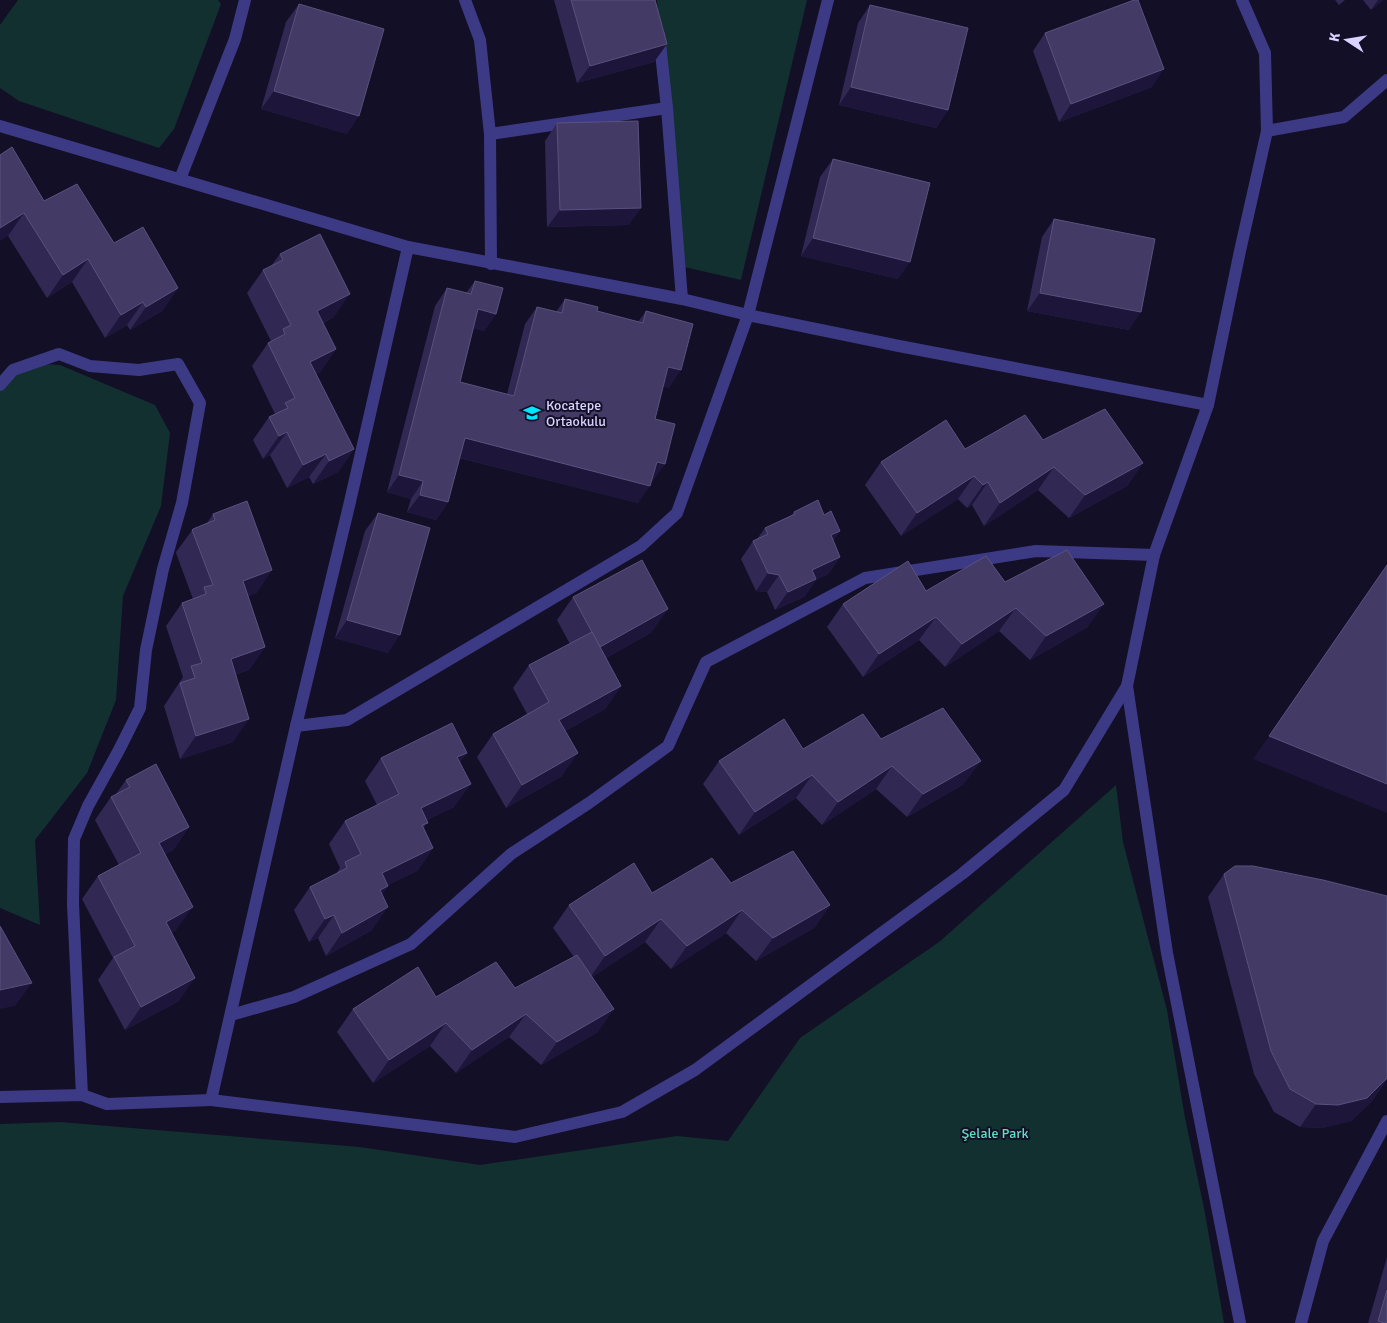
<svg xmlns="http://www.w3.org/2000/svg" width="1387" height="1323" font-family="Signika,sans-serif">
  <rect width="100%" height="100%" fill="#130f26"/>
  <g fill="#12302f">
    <polygon points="18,0 218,0 221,4 174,129 159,148 19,101 0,88 0,25"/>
    <polygon points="657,0 807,0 741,280 680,266"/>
    <polygon points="27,363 60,365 155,405 170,433 161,506 123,596 116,700 87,773 35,840 40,925 0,908 0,388"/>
    <polygon points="1116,785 1123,842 1167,1010 1185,1118 1205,1213 1224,1323 0,1323 0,1124 60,1122 360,1147 480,1165 677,1136 728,1141 800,1038 939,942"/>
  </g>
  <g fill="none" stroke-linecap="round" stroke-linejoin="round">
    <g stroke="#3d3a85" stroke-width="12">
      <polyline points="465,0 480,40 490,134 491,264"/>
      <polyline points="659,35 667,108 682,299"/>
      <polyline points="0,126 408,247 682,299 748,315 899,346 1208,405 1154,555 1127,686 1167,953 1240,1323"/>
      <polyline points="1267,131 1344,117 1387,80"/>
      <polyline points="490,134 667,108"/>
      <polyline points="180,179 235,39 245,0"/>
      <polyline points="0,385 13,370 59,354 90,366 139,370 178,364 200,403 182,503 163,569 146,650 140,708 119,750 88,806 74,839 73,904 82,1095"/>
      <polyline points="1208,405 1240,251 1267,131 1265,53 1242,0"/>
      <polyline points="296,726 347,720 641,546 677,513 748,315 828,0"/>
      <polyline points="231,1015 294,997 411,944 511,854 589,803 668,746 706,662 865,578 1036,551 1154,555"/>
      <polyline points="0,1097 82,1095 107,1104 211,1100 296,726 349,506 408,247"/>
      <polyline points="211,1100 515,1137 622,1112 695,1070 962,874 1064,790 1127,686"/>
      <polyline points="1301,1323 1323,1241 1387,1121"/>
    </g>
  </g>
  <g fill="#312854">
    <polygon points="554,0 655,0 667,44 654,62 577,83"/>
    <polygon points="1335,0 1345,0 1339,5"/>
    <polygon points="1363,0 1383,0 1371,10"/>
    <polygon points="299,4 347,134 261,109 286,22"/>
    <polygon points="870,5 948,110 936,128 839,105 858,23"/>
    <polygon points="1045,33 1152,87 1059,122 1033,51"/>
    <polygon points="557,123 641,208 628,225 547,227 545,141"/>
    <polygon points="0,155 44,201 114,243 178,288 162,311 130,330 127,325 105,338 72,282 47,298 8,236"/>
    <polygon points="833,159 898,279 801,256 820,177"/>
    <polygon points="1054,219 1129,330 1027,311 1042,237"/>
    <polygon points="280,254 334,317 323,323 336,349 320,372 316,374 354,449 338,472 313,484 309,477 287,488 270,455 263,459 253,440 269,417 275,414 252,366 268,343 271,341 247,293 263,270 271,266"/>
    <polygon points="475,281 496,314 484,331 473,328 460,382 507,394 525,324 537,307 556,312 565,299 597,311 638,322 646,311 669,388 663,386 655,419 665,464 652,481 651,481 638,503 459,458 448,502 436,520 407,512 411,499 387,492 435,306 447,288 466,293"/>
    <polygon points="1043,440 1143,463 1127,486 1069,518 1038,490 984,526 972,505 967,508 958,499 901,536 865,485 881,462 965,449"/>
    <polygon points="794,512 824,515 840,531 833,541 840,557 828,574 816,580 804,597 775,610 767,592 756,591 741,559 753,541 757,539 765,528 792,515"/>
    <polygon points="378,513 388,653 335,638 365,531"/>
    <polygon points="213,514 272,570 256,593 248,596 265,647 249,670 235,675 233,742 180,759 164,706 183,677 166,626 182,603 193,599 176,553 176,552 193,529 207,523"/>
    <polygon points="1005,582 1088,627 1030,660 999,631 945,667 919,640 863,677 827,627 843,604 926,591"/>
    <polygon points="573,597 652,632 606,658 621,686 605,709 565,731 562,776 506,808 477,757 493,734 527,714 513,688 529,665 570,644 557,620"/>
    <polygon points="881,739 964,784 907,817 876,789 822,825 796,798 739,835 703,784 719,761 803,749"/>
    <polygon points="467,753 460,762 454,807 427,820 424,828 433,848 417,871 388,885 388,886 382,894 372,930 326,956 318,938 309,942 294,910 310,887 336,874 340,868 329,844 345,821 377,805 365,781 381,758"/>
    <polygon points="126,780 189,827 173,850 165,854 176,930 171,933 179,1001 125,1030 98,980 113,958 82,899 98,876 119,865 95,820 111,797 116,794"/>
    <polygon points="1224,874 1387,1079 1372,1101 1351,1121 1322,1128 1300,1127 1274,1112 1254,1074 1208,897"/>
    <polygon points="731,883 830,905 814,928 756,961 726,933 671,969 645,942 592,977 598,1032 541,1065 509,1037 456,1073 430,1046 373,1083 337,1032 353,1009 436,997 515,988 574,957 553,928 569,905 652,893"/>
    <polygon points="1387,1257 1387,1323 1368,1323"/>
  </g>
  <g fill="#1d163a">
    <polygon points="1378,0 1383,0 1371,10"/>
    <polygon points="667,44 654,62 577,83 590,66"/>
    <polygon points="1164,69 1152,87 1059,122 1071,104"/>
    <polygon points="851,87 948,110 936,128 839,105"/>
    <polygon points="274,91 359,116 347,134 261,109"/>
    <polygon points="641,208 628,225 547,227 560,210"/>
    <polygon points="24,213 8,236 0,241 0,228"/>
    <polygon points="813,238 910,262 898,279 801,256"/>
    <polygon points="88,259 72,282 47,298 63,275"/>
    <polygon points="178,288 162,311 130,330 146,307"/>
    <polygon points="1040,293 1141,312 1129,330 1027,311"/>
    <polygon points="350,294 334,317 300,334 317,311"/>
    <polygon points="143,302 127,325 105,338 121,315"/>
    <polygon points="478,309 496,314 484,331 466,327"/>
    <polygon points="336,349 320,372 294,385 310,362"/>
    <polygon points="668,367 681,370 669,388 656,384"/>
    <polygon points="287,432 270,455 263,459 279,436"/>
    <polygon points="465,438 650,486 638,503 452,456"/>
    <polygon points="354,449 338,472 313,484 329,461"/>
    <polygon points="326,454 309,477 287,488 303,465"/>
    <polygon points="657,462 665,464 652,481 644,479"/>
    <polygon points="1143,463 1127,486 1069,518 1085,495"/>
    <polygon points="1054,467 1038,490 984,526 1000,503"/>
    <polygon points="399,475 423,481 411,499 387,492"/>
    <polygon points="974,476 958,499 901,536 917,513"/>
    <polygon points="988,482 972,505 967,508 983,485"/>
    <polygon points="420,495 448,502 436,520 407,512"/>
    <polygon points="840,531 828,549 831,535"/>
    <polygon points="840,557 828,574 816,580 804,597 775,610 788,592 812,570"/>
    <polygon points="272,570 256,593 226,604 243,581"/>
    <polygon points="768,573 779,575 767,592 756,591"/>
    <polygon points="1104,604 1088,627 1030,660 1046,636"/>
    <polygon points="1016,608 999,631 945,667 962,644"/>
    <polygon points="668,609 652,632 584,670 600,647"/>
    <polygon points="936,617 919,640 863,677 879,654"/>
    <polygon points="347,620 400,635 388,653 335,638"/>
    <polygon points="265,647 249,670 214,682 231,659"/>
    <polygon points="621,686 605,709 543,743 559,720"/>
    <polygon points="249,719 233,742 180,759 196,736"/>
    <polygon points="1269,736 1387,784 1387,813 1253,759"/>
    <polygon points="467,753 450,776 457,757"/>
    <polygon points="578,753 562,776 506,808 522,785"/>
    <polygon points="981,761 964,784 907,817 923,794"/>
    <polygon points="892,766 876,789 822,825 838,802"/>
    <polygon points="812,775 796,798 739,835 755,812"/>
    <polygon points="471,784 454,807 404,831 421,808"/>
    <polygon points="189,827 173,850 143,866 159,843"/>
    <polygon points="433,848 417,871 366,896 382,873"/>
    <polygon points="388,886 372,909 380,890"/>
    <polygon points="830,905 814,928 756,961 773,938"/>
    <polygon points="193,907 176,930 149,945 166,922"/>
    <polygon points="388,907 372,930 326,956 342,933"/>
    <polygon points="742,910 726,933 671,969 687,946"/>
    <polygon points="334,915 318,938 309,942 325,919"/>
    <polygon points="661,919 645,942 589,979 605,956"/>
    <polygon points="195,978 179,1001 125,1030 141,1007"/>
    <polygon points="32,983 15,1006 0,1009 0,990"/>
    <polygon points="614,1009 598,1032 541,1065 557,1042"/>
    <polygon points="526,1014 509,1037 456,1073 472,1050"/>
    <polygon points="446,1023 430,1046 373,1083 389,1060"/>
    <polygon points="1387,1078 1372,1101 1351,1121 1322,1128 1300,1127 1316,1104"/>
  </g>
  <g fill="#433a66" stroke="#5a527e">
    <polygon points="571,0 655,0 667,44 590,66"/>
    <polygon points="1134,0 1138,0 1164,69 1071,104 1045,33"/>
    <polygon points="299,4 384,29 359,116 274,91"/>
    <polygon points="870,5 968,28 948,110 851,87"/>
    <polygon points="638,121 641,208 560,210 557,123"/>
    <polygon points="12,147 44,201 77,184 114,243 143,227 178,288 146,307 143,302 121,315 88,259 63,275 24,213 0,228 0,155"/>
    <polygon points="833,159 930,183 910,262 813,238"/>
    <polygon points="1054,219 1155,239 1141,312 1040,293"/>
    <polygon points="320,234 350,294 317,311 336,349 310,362 354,449 329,461 326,454 303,465 287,432 279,436 269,417 288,408 285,403 295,398 268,343 285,334 283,329 291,325 263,270 283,260 280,254"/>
    <polygon points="475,281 503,288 496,314 478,309 460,382 514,396 537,307 562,313 565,299 598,307 597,311 643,323 646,311 693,324 681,370 668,367 655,419 675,424 665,464 657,462 650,486 465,438 448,502 420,495 423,481 399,475 447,288 471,294"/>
    <polygon points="1105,409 1143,463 1085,495 1054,467 1000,503 988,482 983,485 974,476 917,513 881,462 946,420 965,449 1025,415 1043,440"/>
    <polygon points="818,500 824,515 831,511 840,531 831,535 840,557 812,570 816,579 788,592 779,575 768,573 753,541 768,534 765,528 795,514 794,512"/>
    <polygon points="247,501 272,570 243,581 265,647 231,659 249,719 196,736 180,683 195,678 191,666 202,663 182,603 206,594 204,587 213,585 192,530 193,529 215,520 213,514"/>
    <polygon points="378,513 430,528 400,635 347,620"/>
    <polygon points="1067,550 1104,604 1046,636 1016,608 962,644 936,617 879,654 843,604 908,561 926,591 986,556 1005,582"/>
    <polygon points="642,560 668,609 600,647 573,597"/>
    <polygon points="1387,565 1387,784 1269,736"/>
    <polygon points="592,632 621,686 559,720 578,753 522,785 493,734 549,702 529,665"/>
    <polygon points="943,708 981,761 923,794 892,766 838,802 812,775 755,812 719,761 784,719 803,749 863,714 881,739"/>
    <polygon points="452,723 467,753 457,757 471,784 421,808 428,823 422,825 433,848 382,873 388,886 380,890 388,907 342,933 334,915 325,919 310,887 347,868 345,862 361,854 345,821 399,794 381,758"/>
    <polygon points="156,764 189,827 159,843 193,907 166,922 195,978 141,1007 114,957 135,946 98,876 141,853 111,797 130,787 126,780"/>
    <polygon points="793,851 830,905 773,938 742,910 687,946 661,919 605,956 569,905 634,863 652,893 712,858 731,883"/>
    <polygon points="1235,866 1253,866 1323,880 1387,896 1387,1078 1367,1098 1338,1105 1316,1104 1290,1089 1271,1051 1224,874"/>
    <polygon points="0,926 32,983 0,990"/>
    <polygon points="577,955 614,1009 557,1042 526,1014 472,1050 446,1023 389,1060 353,1009 418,967 436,997 496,962 515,988"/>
    <polygon points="1387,1290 1387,1323 1384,1323 1378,1321"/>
  </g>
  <defs>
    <g id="school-bare" transform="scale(1.35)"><path d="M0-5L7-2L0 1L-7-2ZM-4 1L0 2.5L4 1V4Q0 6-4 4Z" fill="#00e5ff" stroke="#130f26" stroke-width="2.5" paint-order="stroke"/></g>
  </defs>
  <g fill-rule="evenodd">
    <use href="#school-bare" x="532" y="413"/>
  </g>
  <g text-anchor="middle" stroke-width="4" stroke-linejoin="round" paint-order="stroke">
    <g font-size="14" fill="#d9d4ff" stroke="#130f26" text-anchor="start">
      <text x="546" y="410">Kocatepe<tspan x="546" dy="16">Ortaokulu</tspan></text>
    </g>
    <g font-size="14" fill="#5fe0c0" stroke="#130f26">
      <text x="995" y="1138">Şelale Park</text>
    </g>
  </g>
  <g transform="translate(1347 40) rotate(282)" stroke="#130f26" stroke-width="4" paint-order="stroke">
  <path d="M0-4L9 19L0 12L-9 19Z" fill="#d9d4ff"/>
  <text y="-8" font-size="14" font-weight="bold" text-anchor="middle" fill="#d9d4ff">K</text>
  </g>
</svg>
